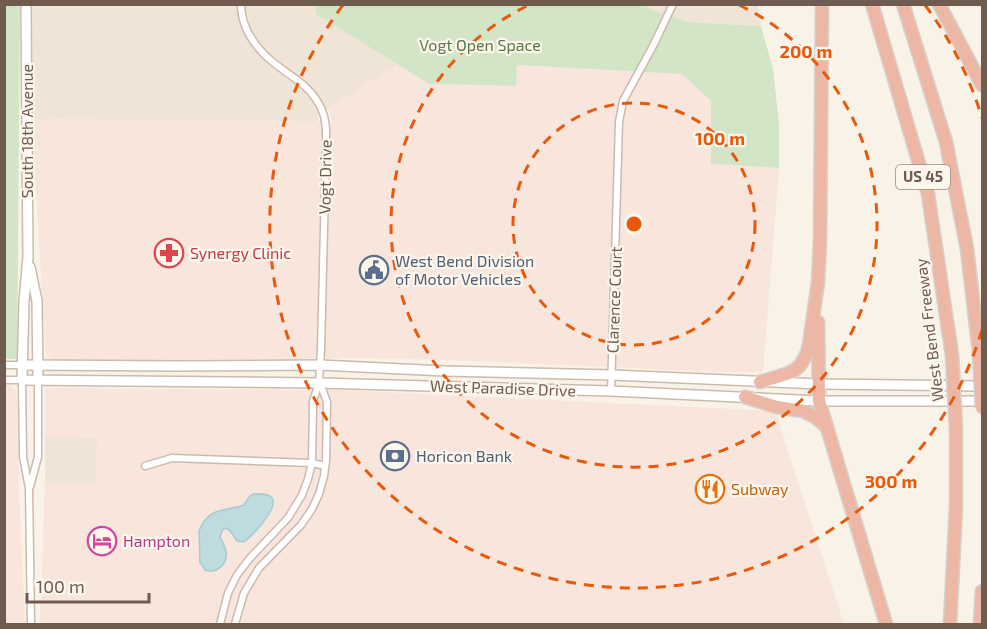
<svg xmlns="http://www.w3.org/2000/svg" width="987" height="629" font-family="'Exo 2',sans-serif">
  <rect width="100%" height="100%" fill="#f9f2e7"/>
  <g fill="#f0e4d6">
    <polygon points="32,5 316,5 316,14 398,65 317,115 319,122 33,119"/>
    <polygon points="645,5 758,5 761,26 688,22 648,8"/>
    <polygon points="45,436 98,438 96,484 45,484"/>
  </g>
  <g fill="#f8e5dc">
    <polygon points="398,65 429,84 516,86 517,65 682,73 711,101 711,164 779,168 763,372 715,372 452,360 360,358 57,361 51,359 46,354 33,147 33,119 332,122 328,107"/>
    <polygon points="5,384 10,385 16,391 17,398 19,491 25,624 5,624"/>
    <polygon points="45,388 342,390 776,411 785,442 844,624 529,624 518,622 518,624 40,624 45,484 96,483 98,438 45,436"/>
  </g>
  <g fill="#d3e5c7">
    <polygon points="20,4 17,359 5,359 4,5"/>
    <polygon points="316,4 645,4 648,8 688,22 761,26 773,69 779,124 779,168 711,164 711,101 682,74 517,65 516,86 429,84 316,14"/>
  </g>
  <path fill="#bedbe0" stroke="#a5cad1" stroke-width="1.5" d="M253,494c6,0 15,-1 19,4 7,10 -20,38 -28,44l-7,-1c-5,-5 -5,-12 -12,-13l-3,3 -2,6c2,4 5,9 6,14 2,13 -9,23 -21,19l-5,-8 -1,-31c10,-25 25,-19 45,-26l5,-8z"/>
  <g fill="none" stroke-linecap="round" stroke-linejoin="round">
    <g stroke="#cabbae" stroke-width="9">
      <g id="street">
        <polyline points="4,365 23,365"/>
        <polyline points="4,380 22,380 23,457 29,488 31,624"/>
        <polyline points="611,391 619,122 623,101 653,46 673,4"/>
        <polyline points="145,466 172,458 312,463 325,466"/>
        <polyline points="30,487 38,457 38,380"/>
        <path d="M220,624l8,-31 9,-18 13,-17 38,-40 14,-23 6,-16 4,-16 1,-62 6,-18 2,-34 5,-202c0,-13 1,-25 -4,-37 -12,-27 -34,-34 -54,-52 -15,-14 -27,-33 -27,-54"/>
        <polyline points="235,624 244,593 259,568 301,525 312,509 319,494 324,476 326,461 327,402 320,383"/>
      </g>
    </g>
    <g stroke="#ccbbad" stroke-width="12">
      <g id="secondary">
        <polyline points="26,4 28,257 24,301 22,380 319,383 611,391 819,401 982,401"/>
        <polyline points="30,267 37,301 38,380"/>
        <polyline points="23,365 179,366 320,365 445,371 612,375 819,384 982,386"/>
      </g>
    </g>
    <g stroke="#d7d1ce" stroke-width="15">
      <g id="highway">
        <polyline points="872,4 928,194 952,355"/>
        <polyline points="903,4 946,142 967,249 979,352"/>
        <polyline points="939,4 982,85"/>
        <polyline points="818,322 819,401 886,624"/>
        <path d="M760,382c26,-9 42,-6 49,-37l9,-63 2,-42 2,-236"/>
        <polyline points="745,397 777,407 803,411 815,417 827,427"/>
        <polyline points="950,624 956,507 956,429"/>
        <polyline points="980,624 982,591"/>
      </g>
    </g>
    <use href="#street" stroke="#fff" stroke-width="6"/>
    <use href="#secondary" stroke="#fff" stroke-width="9"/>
    <use href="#highway" stroke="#ecb8a5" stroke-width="12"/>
    <g stroke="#d7d1ce" stroke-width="15" stroke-linecap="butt">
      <g id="highway-bridge">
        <polyline points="979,352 982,408"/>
        <polyline points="952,355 956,429"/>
      </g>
    </g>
    <use href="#highway-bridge" stroke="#ecb8a5" stroke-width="12"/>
  </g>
  <g fill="none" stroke="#e8590c" stroke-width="3" stroke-dasharray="10 8">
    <circle cx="634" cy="224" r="121"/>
    <path d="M739 5A243 243 0 1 1 529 5"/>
    <path d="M982 330A364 364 0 1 1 343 5M925 5A364 364 0 0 1 982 118"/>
  </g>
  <defs>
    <g id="pharmacy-ring" transform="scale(1.5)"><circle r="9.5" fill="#fdf6ed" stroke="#e0444e" stroke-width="1.5"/><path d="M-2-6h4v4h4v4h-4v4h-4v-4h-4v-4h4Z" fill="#e0444e"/></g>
    <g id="civic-ring" transform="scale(1.5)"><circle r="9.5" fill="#fdf6ed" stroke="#5c6f8a" stroke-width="1.5"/><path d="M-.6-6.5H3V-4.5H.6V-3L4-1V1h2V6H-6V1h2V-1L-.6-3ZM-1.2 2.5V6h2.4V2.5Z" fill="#5c6f8a"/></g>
    <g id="bank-ring" transform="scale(1.5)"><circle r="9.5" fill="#fdf6ed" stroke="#5c6f8a" stroke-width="1.5"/><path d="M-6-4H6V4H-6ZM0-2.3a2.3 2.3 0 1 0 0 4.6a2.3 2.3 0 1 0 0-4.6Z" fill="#5c6f8a"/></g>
    <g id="restaurant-ring" transform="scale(1.5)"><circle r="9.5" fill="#fdf6ed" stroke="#e8710a" stroke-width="1.5"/><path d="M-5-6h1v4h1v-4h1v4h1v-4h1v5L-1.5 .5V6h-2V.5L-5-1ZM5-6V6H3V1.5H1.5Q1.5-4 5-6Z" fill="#e8710a"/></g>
    <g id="hotel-ring" transform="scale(1.5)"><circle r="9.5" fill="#fdf6ed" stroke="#d1479c" stroke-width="1.5"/><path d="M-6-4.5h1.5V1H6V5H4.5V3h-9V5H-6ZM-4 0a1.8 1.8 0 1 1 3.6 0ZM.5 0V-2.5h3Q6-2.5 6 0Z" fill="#d1479c"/></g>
  </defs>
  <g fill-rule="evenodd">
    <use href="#pharmacy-ring" x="169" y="253"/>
    <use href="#civic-ring" x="374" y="270"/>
    <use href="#bank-ring" x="395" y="456"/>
    <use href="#restaurant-ring" x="710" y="489"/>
    <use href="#hotel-ring" x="102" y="541"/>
  </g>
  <g text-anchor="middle" stroke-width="4.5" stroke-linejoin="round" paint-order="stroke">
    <rect fill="#fdf6ed" stroke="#9a8a7e" stroke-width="1.5" x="896" y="165" width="54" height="24" rx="4.5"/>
    <g font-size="15" font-weight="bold" fill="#705b4f">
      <text x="923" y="182">US 45</text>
    </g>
    <g font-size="16" fill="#587a4b" stroke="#fdf6ed">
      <text x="480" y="51">Vogt Open Space</text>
    </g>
    <g font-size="16" fill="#705b4f" stroke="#fdf6ed">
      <text transform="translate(27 131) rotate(-90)" y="6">South 18th Avenue</text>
      <text transform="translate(325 177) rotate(-89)" y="6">Vogt Drive</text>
      <text transform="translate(614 300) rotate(-88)" y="6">Clarence Court</text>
      <text transform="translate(929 330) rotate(-97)" y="6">West Bend Freeway</text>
      <text transform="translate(503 388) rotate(2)" y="6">West Paradise Drive</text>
    </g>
    <g font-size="16" fill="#be3a42" stroke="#fdf6ed" text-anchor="start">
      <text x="190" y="259">Synergy Clinic</text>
    </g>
    <g font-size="16" fill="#4e5e75" stroke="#fdf6ed" text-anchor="start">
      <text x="395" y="267">West Bend Division<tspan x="395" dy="18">of Motor Vehicles</tspan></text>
      <text x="416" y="462">Horicon Bank</text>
    </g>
    <g font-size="16" fill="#c56008" stroke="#fdf6ed" text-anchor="start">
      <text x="731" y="495">Subway</text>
    </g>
    <g font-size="16" fill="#b23c85" stroke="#fdf6ed" text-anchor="start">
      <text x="123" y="547">Hampton</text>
    </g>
  </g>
  <circle cx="634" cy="224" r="9" fill="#e8590c" stroke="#fdf6ed" stroke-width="3"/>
  <g font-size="18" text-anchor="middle" font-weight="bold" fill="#e8590c" stroke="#fdf6ed" stroke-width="4.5" stroke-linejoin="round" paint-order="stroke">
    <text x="806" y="58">200 m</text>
    <text x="720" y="145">100 m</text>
    <text x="891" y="488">300 m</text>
  </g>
  <rect width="987" height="629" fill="none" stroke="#705b4f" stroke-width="12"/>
  <path d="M27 593v9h122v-9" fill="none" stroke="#705b4f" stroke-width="3"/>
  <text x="36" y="593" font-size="18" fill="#705b4f" stroke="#fdf6ed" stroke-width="4.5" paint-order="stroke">100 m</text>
</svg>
